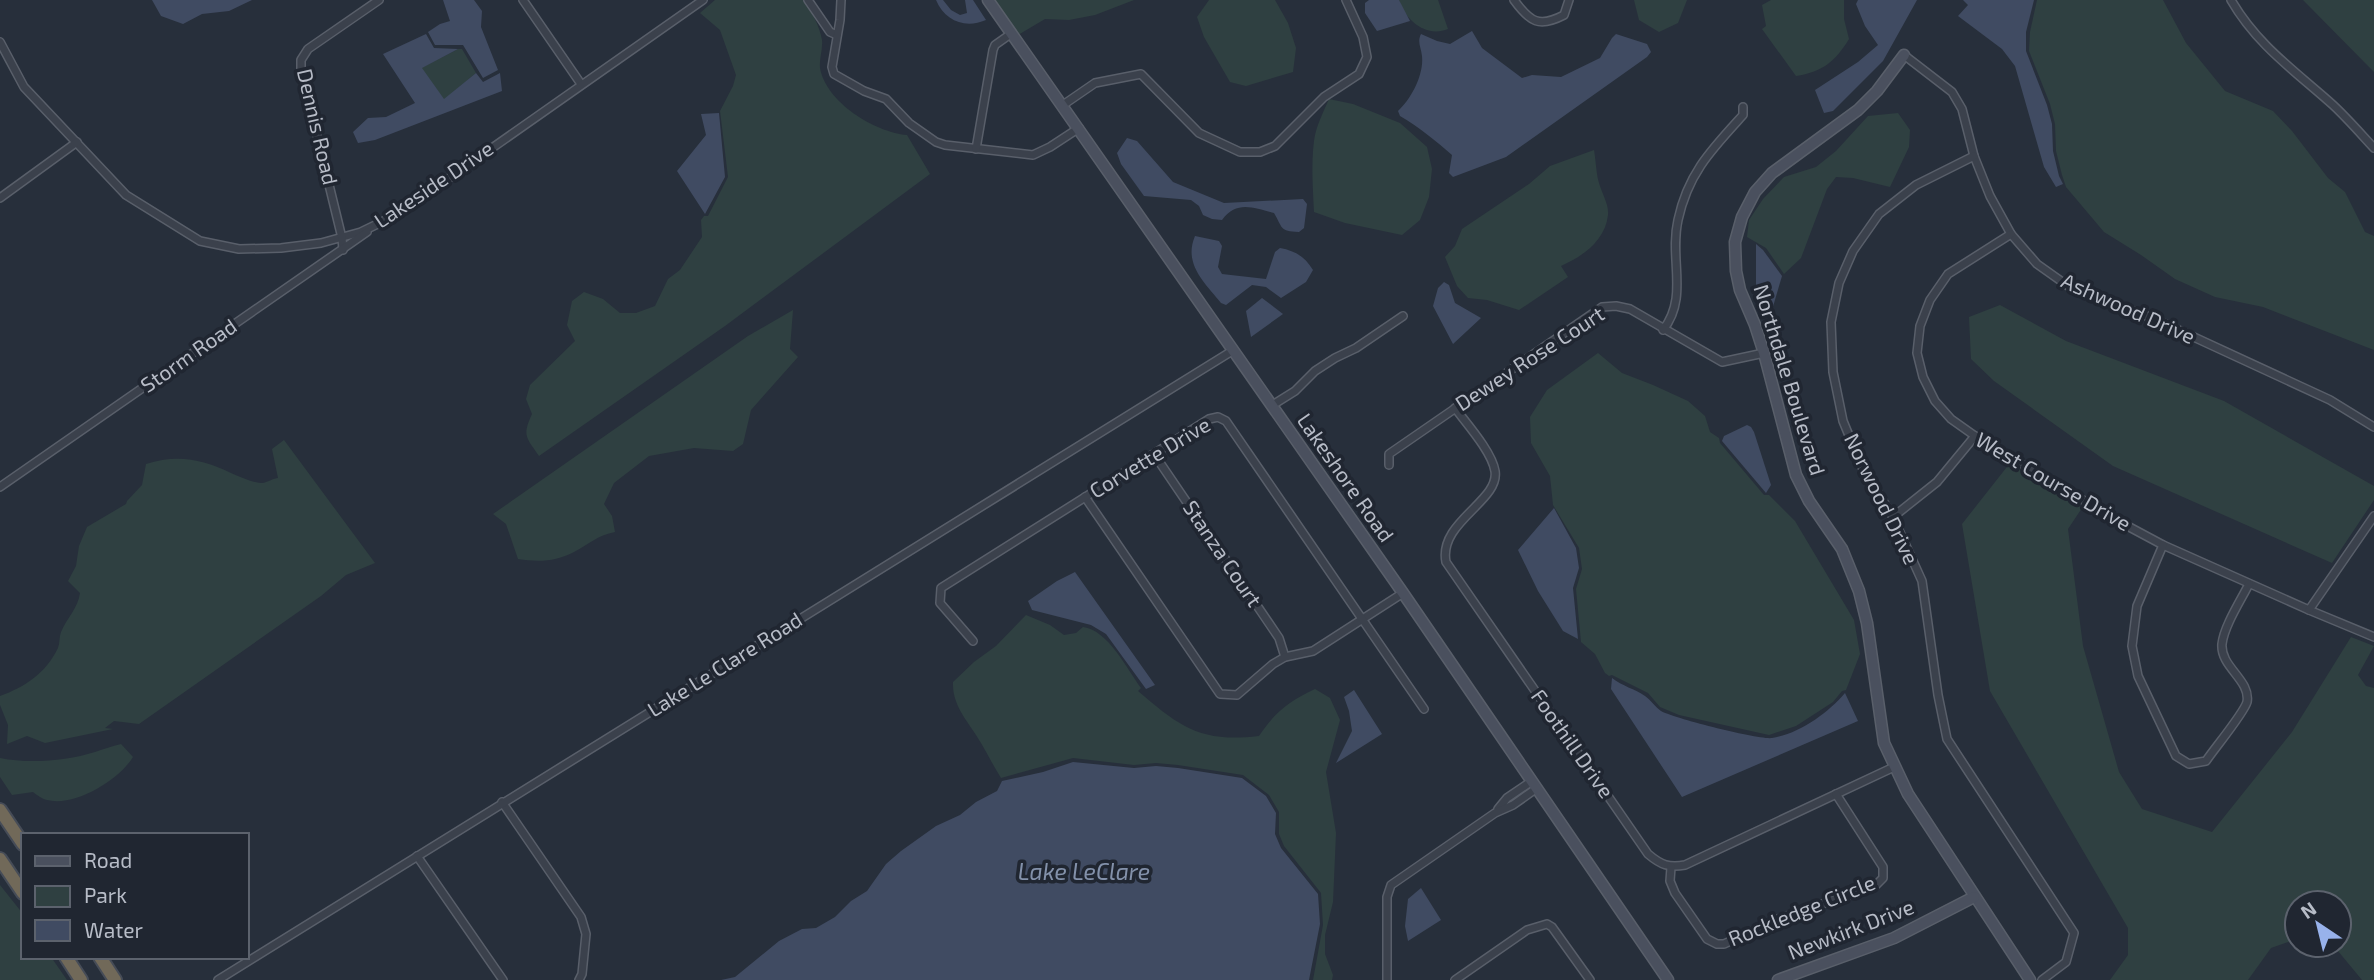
<svg xmlns="http://www.w3.org/2000/svg" width="2374" height="980" font-family="'Exo 2',sans-serif">
  <rect width="100%" height="100%" fill="#272f3b"/>
  <g fill="#2f4041">
    <path d="M715,0h89c7,10 16,27 18,40 1,9 -3,19 -2,28 6,34 54,64 87,67l23,39 -205,152 -186,130c-13,-19 -17,-20 -7,-42l-6,-15 4,-14 45,-44 -8,-16 5,-24 12,-9 19,7 17,14h16l19,-7 13,-27 12,-9 22,-33 -1,-17 3,-4h4l20,-39 -8,-66 13,-25 3,-11 -16,-45 -20,-17z"/>
    <polygon points="993,0 1134,0 1095,15 1069,20 1045,19 1018,35"/>
    <polygon points="1209,0 1275,0 1288,23 1296,48 1293,72 1246,86 1230,82 1204,37 1197,17"/>
    <path d="M1399,0h39l10,29c-22,9 -43,-9 -49,-29z"/>
    <polygon points="1634,0 1687,0 1678,23 1659,32 1639,20"/>
    <path d="M1771,0h73v19l5,20c-14,23 -27,33 -53,37l-34,-47 4,-3 -4,-21z"/>
    <polygon points="2037,0 2163,0 2186,43 2225,91 2273,111 2292,131 2328,178 2345,192 2365,232 2374,236 2374,350 2263,307 2215,297 2175,279 2141,255 2104,232 2066,187 2062,175 2056,151 2055,124 2050,104 2029,51 2030,32"/>
    <polygon points="2303,0 2374,0 2374,72"/>
    <polygon points="458,49 462,49 476,73 444,100 421,68"/>
    <path d="M1329,99l24,5 47,19 27,24 5,22 -3,28 -9,23 -18,15 -57,-12 -31,-11c-1,-22 -3,-48 0,-71 2,-15 9,-28 15,-42z"/>
    <polygon points="1898,113 1910,130 1909,147 1890,187 1853,178 1836,177 1827,189 1801,258 1784,274 1766,248 1747,237 1749,220 1763,199 1784,177 1816,167 1836,151 1868,116"/>
    <path d="M1594,150c2,11 2,23 5,33 3,11 10,21 9,32 -3,26 -25,41 -47,51l7,11 -49,33 -32,-10 -19,-2 -11,-12 -12,-29 10,-11 7,-17 67,-45 21,-18z"/>
    <polygon points="2000,305 2066,341 2224,401 2374,486 2374,500 2332,563 2113,466 1994,381 1971,359 1969,317"/>
    <path d="M793,310l-3,39 8,8 -47,53 -8,34 -10,7 -39,-3 -45,8 -35,27 -10,21 8,12 3,16c-17,3 -26,12 -41,20 -19,10 -36,10 -56,7l-12,-35 -13,-10 255,-178z"/>
    <polygon points="1598,353 1622,373 1653,385 1688,401 1705,416 1710,432 1719,438 1720,443 1764,495 1769,495 1795,521 1854,620 1860,654 1846,690 1842,691 1833,702 1796,726 1769,735 1679,715 1660,707 1648,693 1612,675 1609,676 1605,673 1595,654 1581,642 1576,589 1582,569 1579,548 1553,505 1550,476 1531,443 1530,417 1547,390"/>
    <path d="M284,440l91,123 -29,12 -25,21 -182,128 -25,-3 -9,7 8,1 -68,14 -18,-7 -20,8 1,-19 -8,-20v-9c25,-9 46,-23 58,-48 2,-5 1,-11 3,-16 6,-14 17,-24 19,-39l-12,-12 8,-15 3,-20 8,-19 39,-23 1,-3 15,-16 4,-21c31,-10 56,-5 85,9 9,4 22,10 32,10 5,-1 11,-5 15,-5l-6,-29z"/>
    <polygon points="2010,463 2082,508 2068,529 2083,646 2119,772 2142,809 2212,832 2292,732 2351,637 2374,646 2358,675 2366,686 2374,688 2374,980 2362,980 2333,945 2339,945 2339,903 2297,903 2297,939 2271,948 2248,980 2110,980 2128,955 2128,928 1990,691 1962,524"/>
    <path d="M1026,615l24,10 14,10 12,-2 7,-6c25,3 44,42 58,61l-3,3c42,36 63,52 121,45 16,-24 30,-35 56,-47l15,9 10,22 -14,52 10,61 -3,69 -8,33v19l8,21 -1,5h-19l10,-55 -2,-32 -37,-47 -5,-12v-22l-10,-17 -26,-20 -65,-10 -22,-2 -22,2 -61,-7 -72,20c-7,-11 -13,-23 -20,-35 -12,-21 -29,-36 -28,-61l21,-20 22,-16z"/>
    <path d="M121,744l12,13c-14,23 -58,50 -86,43 -5,-1 -10,-5 -14,-8l-21,3 -12,-18v-19c29,6 66,3 95,-6 9,-3 17,-6 26,-8z"/>
    <polygon points="0,885 23,914 23,957 51,957 67,980 0,980"/>
  </g>
  <g fill="#404b62">
    <polygon points="152,0 252,0 229,11 202,14 183,24 161,16"/>
    <polygon points="443,0 474,0 482,11 481,27 498,70 483,78 463,45 435,45 428,32 440,24 450,21"/>
    <path d="M936,0h7l8,10 9,5 7,-2 -2,-13h8l13,20c-21,9 -41,1 -50,-20z"/>
    <polygon points="1369,0 1399,0 1410,21 1377,31 1365,13 1365,3"/>
    <polygon points="1858,0 1917,0 1883,61 1833,111 1824,113 1815,90 1858,62 1878,45 1865,26 1856,4"/>
    <polygon points="1963,0 2034,0 2026,32 2026,51 2047,105 2052,124 2053,151 2059,176 2063,184 2056,187 2044,167 2015,66 2002,49 1958,16 1968,5"/>
    <path d="M1472,31l10,17 40,30 10,-3 29,2 39,-19 12,-20 4,-4 31,10 4,8 -4,5 -141,100 -53,20 -4,-4 3,-18c-16,-14 -33,-28 -52,-39l-2,-5c13,-12 26,-36 24,-55 -1,-9 -5,-14 -1,-22l16,7 13,3z"/>
    <polygon points="426,34 434,48 458,49 422,68 444,99 476,73 483,82 500,73 502,91 375,140 358,143 353,132 368,118 386,117 415,103 383,54"/>
    <polygon points="719,113 725,177 705,214 677,171 706,135 701,114"/>
    <path d="M1127,138l10,3 36,41 51,21 79,-4 4,5 -3,24 -5,4c-20,-1 -16,-4 -25,-19 -21,-5 -37,-13 -52,7l-10,-1 -9,-4 -4,-9 -8,-6 -47,-4 -23,-32 -4,-11z"/>
    <path d="M1195,236l24,5 3,5 -4,21 4,7 44,5 9,-27 5,-4c16,3 25,9 33,22l-7,12 -25,16 -15,-11 -14,-2 -26,20 -5,-2c-16,-20 -38,-39 -26,-67z"/>
    <polygon points="1756,244 1763,250 1782,276 1772,310 1756,288"/>
    <polygon points="1444,282 1449,285 1455,303 1481,318 1453,344 1433,306 1438,288"/>
    <polygon points="1262,298 1283,314 1251,337 1246,311"/>
    <polygon points="1747,425 1751,427 1754,432 1771,485 1766,493 1722,441 1724,436"/>
    <polygon points="1554,508 1576,548 1579,568 1573,588 1578,639 1563,631 1538,591 1518,550"/>
    <polygon points="1075,572 1155,685 1146,689 1106,634 1091,625 1032,610 1028,601 1057,581"/>
    <path d="M1612,678c10,8 23,11 33,18 6,4 10,11 16,15 12,7 98,29 111,27 27,-4 56,-25 73,-45l13,28 -176,76 -71,-108z"/>
    <polygon points="1354,690 1382,734 1336,763 1352,731 1349,711 1344,697"/>
    <polygon points="1073,762 1134,768 1156,766 1178,768 1242,778 1266,796 1276,813 1275,834 1281,848 1318,894 1320,924 1309,980 721,980 735,977 779,941 802,929 816,928 835,917 851,901 867,891 886,864 901,851 936,826 960,815 976,802 997,791 1002,781 1043,772"/>
    <polygon points="1421,888 1441,920 1408,941 1405,926 1408,899"/>
  </g>
  <g fill="none" stroke-linecap="round" stroke-linejoin="round">
    <g stroke="#595f6a" stroke-width="10">
      <g id="street">
        <polyline points="523,0 581,84"/>
        <polyline points="808,0 830,32 837,35"/>
        <polyline points="841,0 840,20 832,67 834,74 864,91 886,99 909,123 936,142 945,145 1033,155 1050,147 1079,128"/>
        <path d="M1514,0c16,22 25,28 50,15l5,-15"/>
        <path d="M2231,0c26,45 64,71 102,105 14,13 27,28 41,43"/>
        <polyline points="0,42 24,87 126,195 200,241 239,249 281,248 321,243 361,232 398,214 703,0"/>
        <polyline points="1904,55 1952,92 1962,109 1974,156 1990,196 2011,234 2037,264 2068,286 2157,320 2330,400 2374,427"/>
        <polyline points="1063,105 1095,83 1141,74 1199,133 1240,152 1260,152 1275,146 1324,97 1359,74 1367,57 1363,37 1346,0"/>
        <polyline points="976,149 993,50 995,45 1012,33"/>
        <polyline points="1974,156 1916,185 1879,214 1853,251 1839,283 1831,322 1833,372 1843,421 1862,467 1893,517 1922,581 1938,695 1947,739 2074,933 2066,962 2042,980"/>
        <polyline points="0,198 77,142"/>
        <polyline points="2011,234 1948,274 1930,300 1920,326 1917,353 1923,377 1935,401 1951,419 1975,436 2120,522 2163,545 2309,610 2374,637"/>
        <polyline points="343,250 342,238 301,70 301,60 308,49 379,0"/>
        <path d="M1663,330c26,-33 6,-71 15,-110 10,-47 34,-71 65,-105v-8"/>
        <polyline points="1271,406 1295,391 1315,371 1335,358 1356,348 1403,316"/>
        <path d="M1455,408c12,16 37,44 40,63 5,30 -57,51 -49,91l202,292c13,11 21,14 37,11l209,-98"/>
        <polyline points="1154,454 1279,638 1285,657"/>
        <polyline points="1389,465 1389,454 1602,307 1616,306 1630,309 1722,362 1764,353"/>
        <polyline points="0,487 367,232"/>
        <polyline points="1085,497 1220,694 1237,695 1273,664 1285,657 1313,651 1403,593"/>
        <polyline points="1893,517 1937,482 1975,436"/>
        <path d="M2163,545l-26,61 -5,40 6,30 38,80 13,8 17,-3c8,-12 38,-48 41,-59 4,-22 -27,-35 -25,-58 2,-18 19,-44 27,-60"/>
        <polyline points="2309,610 2374,516"/>
        <polyline points="973,641 940,603 941,588 1209,419 1218,417 1226,421 1424,709"/>
        <polyline points="502,802 581,917 586,934 582,974 579,980"/>
        <polyline points="1498,809 1507,798 1532,781"/>
        <polyline points="417,856 503,980"/>
        <polyline points="1671,867 1670,881 1675,893 1707,939 1717,944 1724,944 1778,919 1875,886 1883,878 1883,867 1836,794"/>
        <polyline points="218,980 1232,351"/>
        <polyline points="1387,980 1387,897 1391,885 1495,813 1513,805 1537,788"/>
        <polyline points="1455,980 1527,930 1547,924 1552,927 1590,980"/>
      </g>
    </g>
    <g stroke="#595f6a" stroke-width="13">
      <g id="secondary">
        <polyline points="988,0 1403,593 1668,980"/>
        <polyline points="1904,55 1877,91 1858,110 1772,173 1755,192 1742,217 1735,242 1736,271 1740,290 1755,325 1764,353 1796,475 1809,501 1842,549 1859,591 1867,623 1884,743 1908,794 2030,980"/>
        <polyline points="1778,980 1894,938 1974,897"/>
      </g>
    </g>
    <g stroke="#464c57" stroke-width="16">
      <g id="highway">
        <polyline points="0,810 23,844"/>
        <polyline points="0,859 23,893"/>
        <polyline points="66,957 81,980"/>
        <polyline points="100,957 115,980"/>
      </g>
    </g>
    <use href="#street" stroke="#3b414c" stroke-width="7"/>
    <use href="#secondary" stroke="#4a505e" stroke-width="10"/>
    <use href="#highway" stroke="#716959" stroke-width="12"/>
  </g>
  <g text-anchor="middle" stroke-width="7" stroke-linejoin="round" paint-order="stroke">
    <g font-size="21" fill="#b7bcc7" stroke="#202631">
      <text transform="translate(317 127) rotate(77)" y="7">Dennis Road</text>
      <text transform="translate(434 185) rotate(-34)" y="7">Lakeside Drive</text>
      <text transform="translate(2128 309) rotate(24)" y="7">Ashwood Drive</text>
      <text transform="translate(189 356) rotate(-35)" y="7">Storm Road</text>
      <text transform="translate(1530 359) rotate(-33)" y="7">Dewey Rose Court</text>
      <text transform="translate(1789 380) rotate(73)" y="7">Northdale Boulevard</text>
      <text transform="translate(1150 458) rotate(-31)" y="7">Corvette Drive</text>
      <text transform="translate(1345 478) rotate(55)" y="7">Lakeshore Road</text>
      <text transform="translate(2053 482) rotate(30)" y="7">West Course Drive</text>
      <text transform="translate(1881 499) rotate(64)" y="7">Norwood Drive</text>
      <text transform="translate(1222 554) rotate(56)" y="7">Stanza Court</text>
      <text transform="translate(725 665) rotate(-32)" y="7">Lake Le Clare Road</text>
      <text transform="translate(1572 744) rotate(55)" y="7">Foothill Drive</text>
      <text transform="translate(1802 911) rotate(-22)" y="7">Rockledge Circle</text>
      <text transform="translate(1851 930) rotate(-21)" y="7">Newkirk Drive</text>
    </g>
    <g font-size="23" font-style="italic" fill="#8391aa" stroke="#202631">
      <text x="1084" y="880">Lake LeClare</text>
    </g>
  </g>
  <rect x="21" y="833" width="228" height="126" fill="#202631" stroke="#5c626d" stroke-width="2"/>
  <rect x="35" y="856" width="35" height="10" fill="#4a505e" stroke="#5c626d" stroke-width="2"/>
  <text x="84" y="868" font-size="21" fill="#b7bcc7">Road</text>
  <rect x="35" y="886" width="35" height="21" fill="#2f4041" stroke="#5c626d" stroke-width="2"/>
  <text x="84" y="903" font-size="21" fill="#b7bcc7">Park</text>
  <rect x="35" y="920" width="35" height="21" fill="#404b62" stroke="#5c626d" stroke-width="2"/>
  <text x="84" y="938" font-size="21" fill="#b7bcc7">Water</text>
  <g transform="translate(2318 924) rotate(325)"><circle r="33" fill="#202631" stroke="#5c626d" stroke-width="2"/>
  <path d="M0-5L12 26L0 18L-12 26Z" fill="#98b2eb"/>
  <text y="-10" font-size="19" font-weight="bold" text-anchor="middle" fill="#b7bcc7">N</text>
  </g>
</svg>
